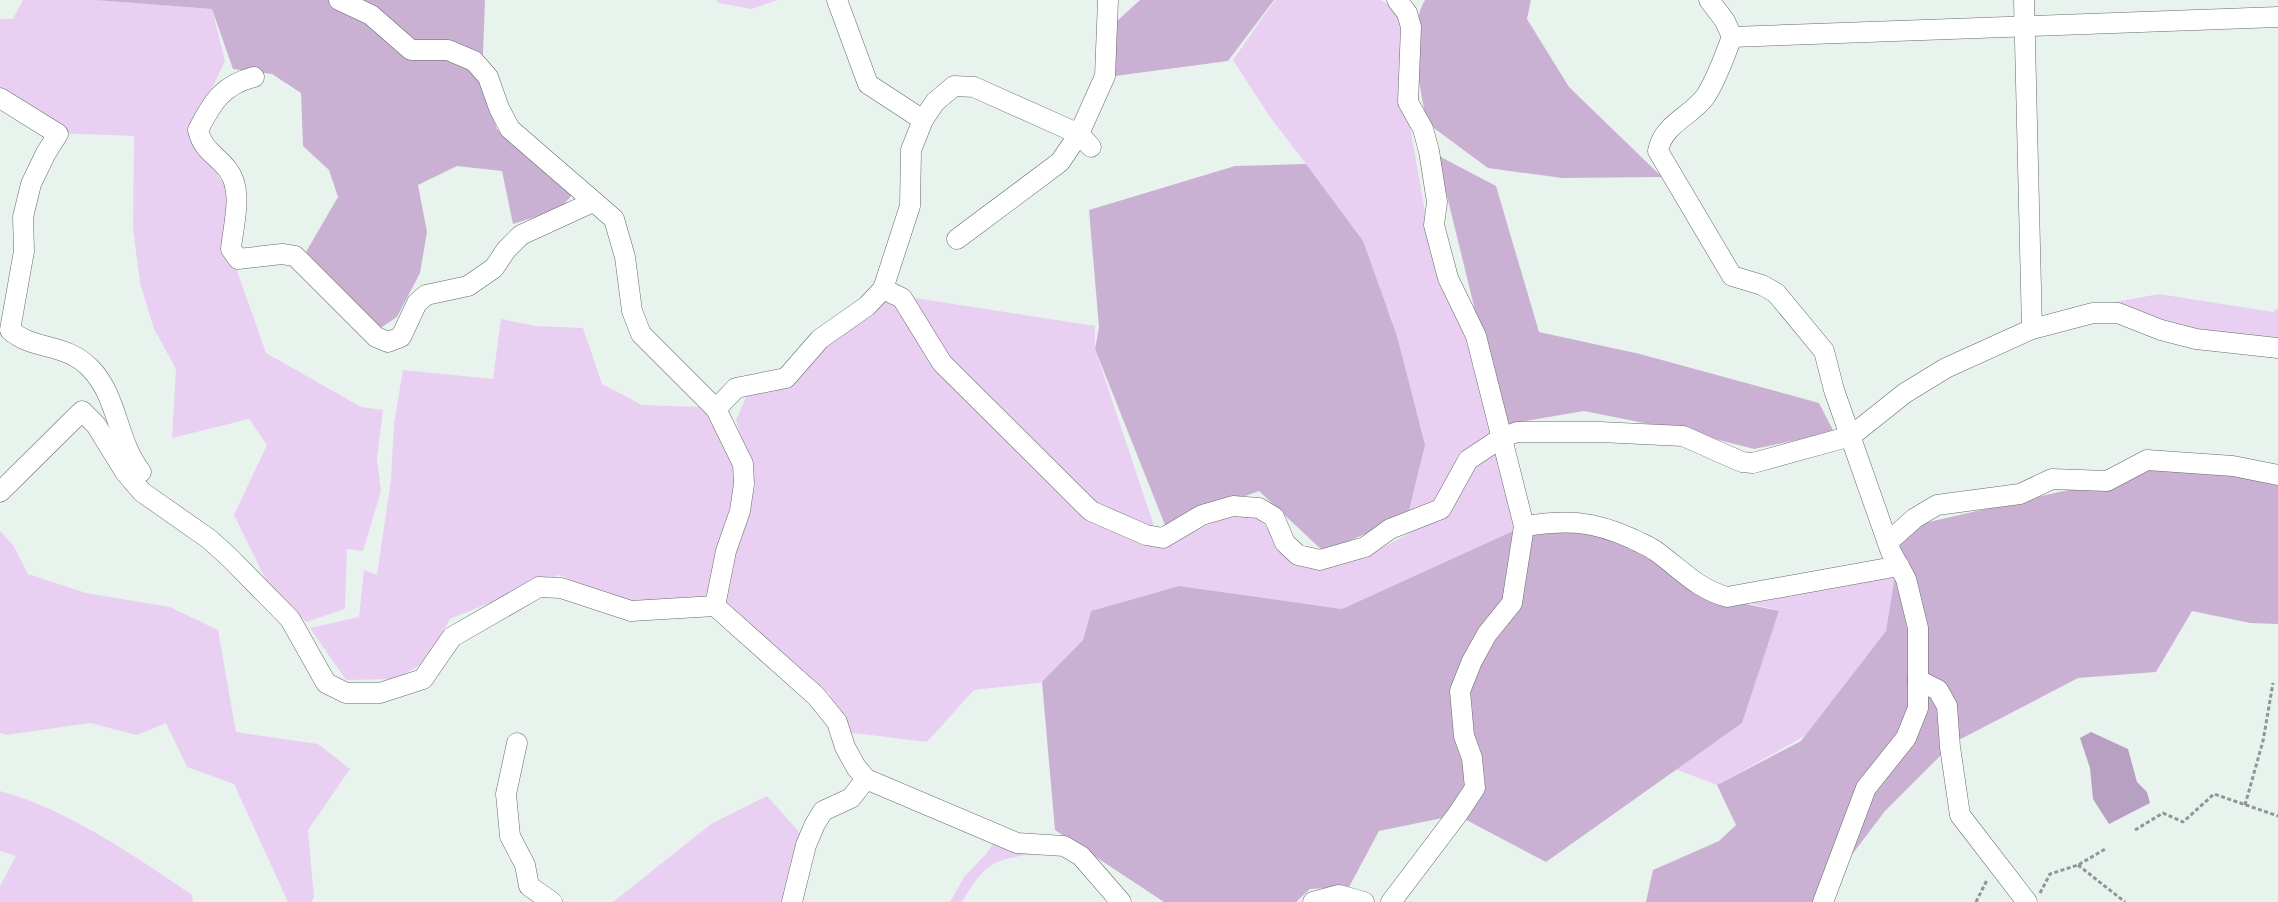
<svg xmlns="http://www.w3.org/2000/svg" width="2278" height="902" font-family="'Asap Condensed',sans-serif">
  <rect width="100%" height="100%" fill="#e9f3ee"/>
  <g fill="#e9d0f3">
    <polygon points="23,0 98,0 212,9 225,61 193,128 192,142 232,194 235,265 266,353 361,407 383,410 377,458 381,491 363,551 347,549 345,609 306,622 267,582 234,515 267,445 249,419 172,438 176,369 154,329 140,283 133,228 134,136 55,133 0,98 0,19 13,19"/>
    <polygon points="717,0 778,0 751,9 719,3"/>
    <polygon points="1275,0 1380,0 1394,7 1402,25 1403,88 1428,228 1469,343 1491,435 1459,453 1438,503 1408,515 1425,445 1390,315 1306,164 1270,117 1233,60"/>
    <polygon points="883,293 1095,326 1095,349 1161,547 1222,518 1247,509 1265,525 1296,566 1367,556 1445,514 1471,463 1496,451 1524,526 1342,609 1179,586 1091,611 1083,640 1046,682 974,690 927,742 846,732 829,693 719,602 755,485 736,420 748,393 795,378"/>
    <polygon points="2159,294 2273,312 2278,308 2278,348 2196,339 2104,304"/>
    <polygon points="501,319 536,326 583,328 602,384 642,405 703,407 735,461 735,500 706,598 626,603 559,575 450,619 427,661 396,679 346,680 310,628 359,617 364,570 377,575 391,480 394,423 403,370 493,379"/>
    <polygon points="0,531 13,545 28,574 86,593 170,607 218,630 236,732 318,744 350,769 308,830 314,897 311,902 288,902 234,784 187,767 166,723 137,735 90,723 6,735 0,733"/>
    <polygon points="1899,566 1886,631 1805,736 1717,785 1675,769 1742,723 1779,611 1727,597"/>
    <path d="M0,791c67,18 135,65 192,104l1,7h-193v-16l16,-30 -16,-5z"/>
    <polygon points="767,796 800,833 789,897 782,902 613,902 711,824"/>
    <path d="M995,841l41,13c-45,5 -51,10 -74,48h-12l14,-25 22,-23z"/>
  </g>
  <g fill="#cab1d4">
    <polygon points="95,0 485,0 482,80 497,129 573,194 560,209 513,224 502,171 457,166 418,185 427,232 420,273 397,317 376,331 306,252 338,197 329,170 303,146 301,93 272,74 233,69 212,9"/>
    <polygon points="1140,0 1274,0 1228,61 1115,76 1117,21"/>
    <path d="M1425,0h106l-4,19 42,68 93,90 -100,1 -74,-10 -61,-45c-7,-34 -20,-93 -2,-123z"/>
    <polygon points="1437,155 1496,186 1539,332 1640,354 1819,403 1834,432 1754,449 1684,431 1584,411 1503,425"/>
    <polygon points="1306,164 1363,241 1397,336 1425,445 1408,515 1324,552 1259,491 1165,525 1095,349 1099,327 1089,210 1235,166"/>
    <polygon points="2156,461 2278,478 2278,624 2250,623 2192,611 2156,672 2078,678 1953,743 1885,811 1816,902 1646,902 1653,870 1719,841 1736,825 1717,785 1801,741 1886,631 1903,528 2107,481"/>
    <polygon points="1524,526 1614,532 1727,600 1779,611 1742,723 1546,862 1457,815 1379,831 1349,887 1310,889 1296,902 1164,902 1055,830 1042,682 1083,640 1091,611 1179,586 1342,609"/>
  </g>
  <polygon fill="#b8a0c2" points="2091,732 2128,749 2137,782 2147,792 2150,803 2109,824 2093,799 2090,768 2080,738"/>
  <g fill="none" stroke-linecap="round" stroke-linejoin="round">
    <g stroke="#636b67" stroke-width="21">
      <g id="minor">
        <polyline points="339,0 371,15 411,50 448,50 474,61 488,77 499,108 510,129 614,219 625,257 632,311 641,334 716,409 743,464 744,484 740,511 726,551 715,606 816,696 837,722 845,747 856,767 866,779 1017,843 1064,846 1081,856 1121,902"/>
        <polyline points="837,0 868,84 923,120"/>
        <path d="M1709,0l16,21 7,16c-8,20 -15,42 -27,60 -15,20 -42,27 -47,54l74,125 30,9 14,8 48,58 10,39 57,162 15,27 12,49v80l-12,30 -40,50 -43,114"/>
        <polyline points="2024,0 2032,329"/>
        <polyline points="1732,37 2278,17"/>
        <path d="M254,77c-32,8 -42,26 -56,53 5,21 18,24 30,40 16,21 5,55 3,79l7,10 44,-5 13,2 81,81 12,5 13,-5 16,-34 9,-8 42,-9 26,-18 12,-18 15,-15 72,-33"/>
        <path d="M0,98l58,36 -12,19 -15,31 -8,33 1,34 -14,79c23,21 56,12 81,39 27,28 26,73 50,103"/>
        <polyline points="957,239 1060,162 1079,134 1105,76 1108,0"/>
        <polyline points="883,289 902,298 942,363 1091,511 1146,535 1163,538 1202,515 1233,506 1259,508 1274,517 1285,543 1298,555 1320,560 1365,547 1390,529 1441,509 1468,460 1501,438 1517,432 1600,432 1683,436 1742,462 1753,463 1851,436 1905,393 1946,368 2032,329 2093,313 2118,313 2161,330 2196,339 2278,348"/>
        <polyline points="716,409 736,388 786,378 820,339 867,306 883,289 910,206 911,150 923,120 935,102 954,86 974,87 1079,134 1091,147"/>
        <polyline points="0,492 82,411 96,425 125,472 142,492 209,539 230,558 290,619 326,683 346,693 380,693 423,679 452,637 539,587 561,588 631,611 715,606"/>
        <path d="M1524,526c44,-6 67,-6 109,13 7,4 17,7 24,13 25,18 39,36 70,45l172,-31"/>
        <polyline points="1888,542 1915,518 1937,505 2020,494 2052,479 2107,481 2147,460 2233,466 2278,475"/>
        <polyline points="1918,680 1938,690 1947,706 1950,747 1960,815 2027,902"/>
        <polyline points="517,743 506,794 510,836 525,865 529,886 552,902"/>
        <polyline points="792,902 806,845 815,824 823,811 851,798 866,779"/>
        <polyline points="1313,902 1339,895 1364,902"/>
        <polyline points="1391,902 1457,815 1475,788 1472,758 1464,736 1460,691 1472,661 1487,634 1512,603 1524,526 1476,336 1448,278 1434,225 1437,202 1429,151 1423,129 1408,102 1411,27 1407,13 1397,0"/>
      </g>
    </g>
    <g stroke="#8f9693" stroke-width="3" stroke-dasharray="4 2.5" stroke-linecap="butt">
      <polyline points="2245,805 2263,741 2273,683"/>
      <polyline points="2135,830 2163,813 2183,822 2214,794 2278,816"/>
      <polyline points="2078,865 2125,902"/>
      <polyline points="2040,893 2050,874 2078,865 2107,848"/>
      <polyline points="1976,902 1987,880"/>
    </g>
    <use href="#minor" stroke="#fff" stroke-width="20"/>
  </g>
</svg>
